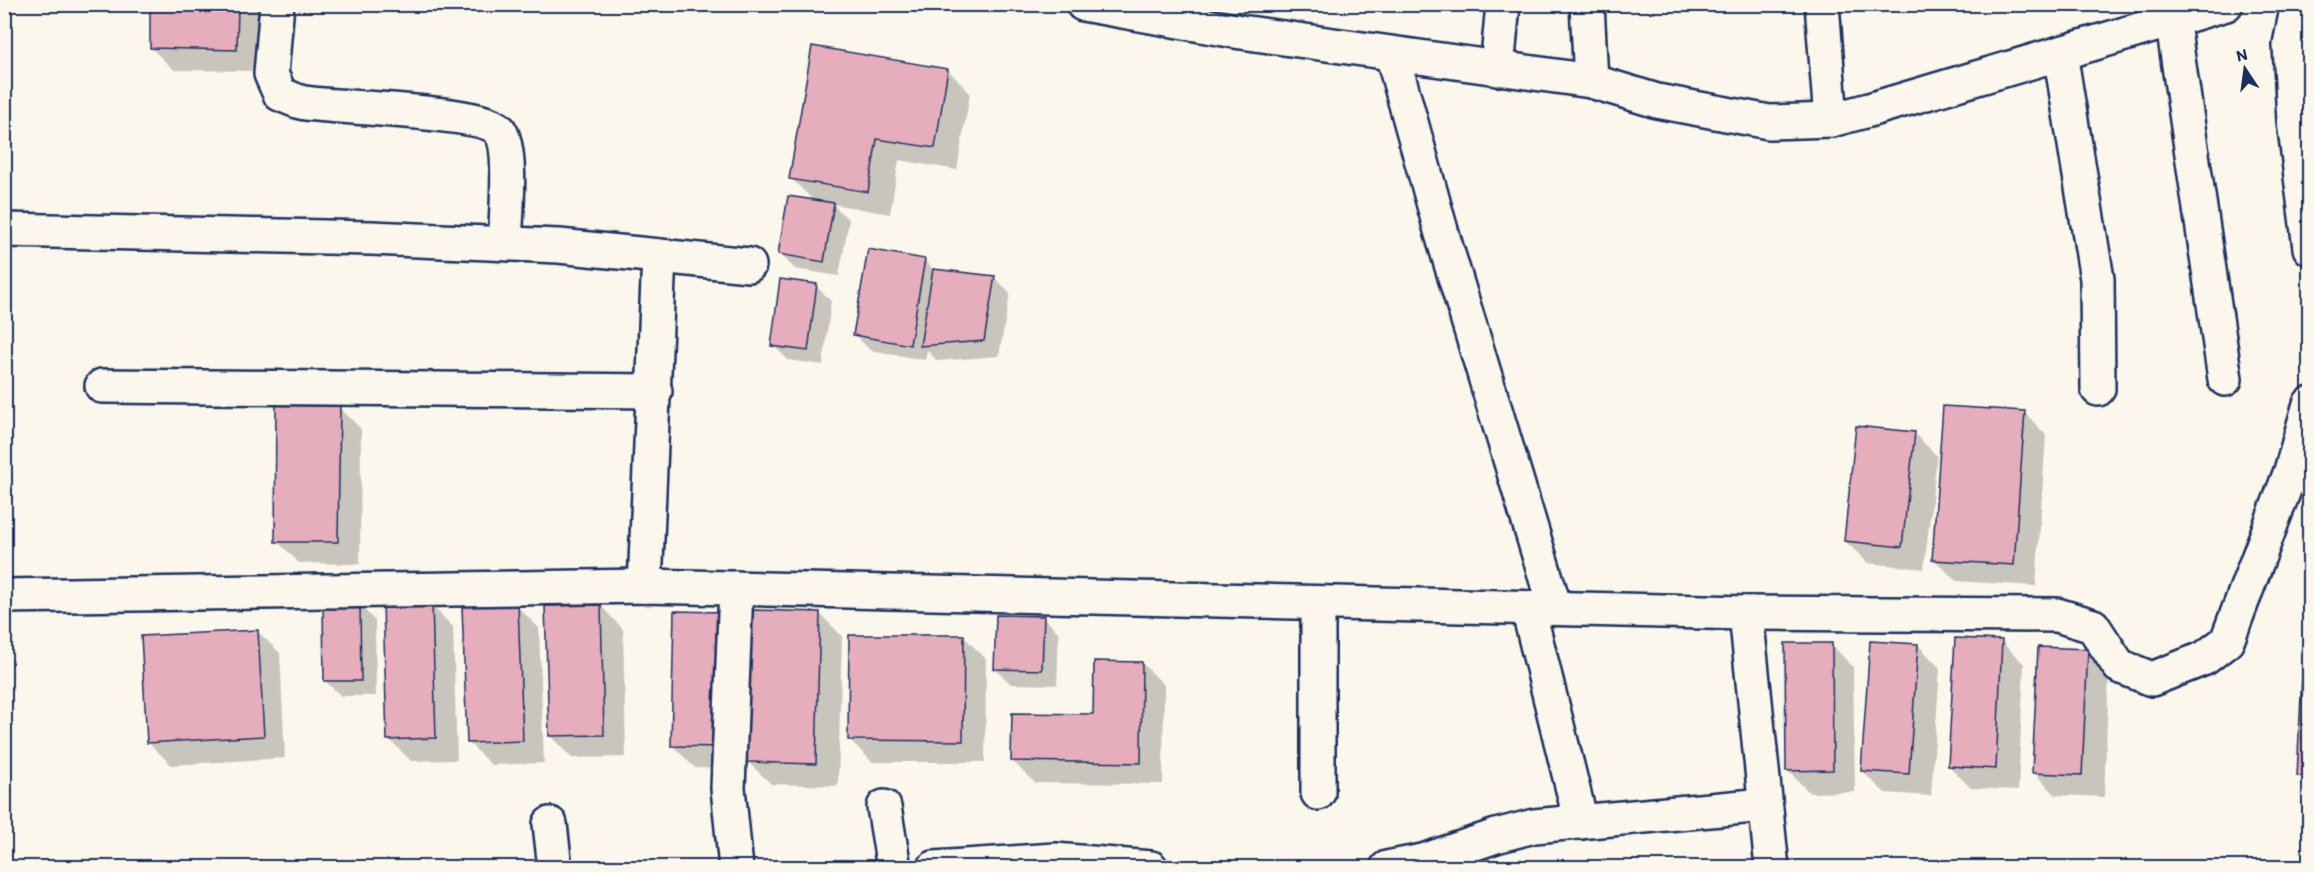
<svg xmlns="http://www.w3.org/2000/svg" width="2314" height="872" font-family="Itim,sans-serif">
  <rect width="100%" height="100%" fill="#fbf7ec"/>
  <filter id="ink" filterUnits="userSpaceOnUse"><feTurbulence type="fractalNoise" baseFrequency=".0167" numOctaves="2"/><feDisplacementMap in="SourceGraphic" scale="12" xChannelSelector="R" yChannelSelector="G"/><feConvolveMatrix kernelMatrix="1 2 1 2 8 2 1 2 1" color-interpolation-filters="sRGB"/></filter>
  <g filter="url(#ink)">
    <g fill="#0003">
      <polygon points="152,4 260,4 259,71 174,70 151,48"/>
      <polygon points="948,70 970,93 957,170 899,160 890,214 832,204 849,220 839,276 795,269 779,253 814,201 791,178"/>
      <polygon points="924,260 935,271 994,277 1010,293 999,356 937,361 927,350 925,360 870,350 855,335"/>
      <polygon points="816,286 831,301 823,365 788,360 773,345"/>
      <polygon points="339,407 361,429 360,564 299,563 277,541"/>
      <polygon points="2024,412 2046,435 2036,586 1956,581 1934,559"/>
      <polygon points="1915,434 1937,456 1924,569 1868,563 1845,541"/>
      <polygon points="360,605 375,621 376,696 341,696 325,681"/>
      <polygon points="431,605 453,627 457,760 411,761 389,739"/>
      <polygon points="517,606 539,628 544,763 491,765 469,743"/>
      <polygon points="601,606 623,629 626,757 572,758 550,736"/>
      <polygon points="819,613 842,636 838,786 771,784 748,762"/>
      <polygon points="721,614 741,769 695,768 673,746"/>
      <polygon points="1044,618 1059,633 1057,685 1011,684 995,669"/>
      <polygon points="257,631 280,653 285,758 171,765 148,742"/>
      <polygon points="964,637 986,659 985,762 872,762 849,739"/>
      <polygon points="2002,642 2024,664 2018,790 1971,788 1949,766"/>
      <polygon points="1831,644 1853,667 1855,792 1810,793 1787,770"/>
      <polygon points="1918,645 1940,668 1931,796 1885,793 1862,771"/>
      <polygon points="2087,651 2109,673 2104,797 2056,795 2034,773"/>
      <polygon points="2310,657 2310,786 2299,775"/>
      <polygon points="1142,663 1164,685 1163,784 1035,783 1012,761 1094,715"/>
    </g>
    <g fill="#e6adbd" stroke="#1b2f5e" stroke-width="1.5">
      <polygon points="150,4 238,4 237,50 150,48"/>
      <polygon points="812,46 948,69 935,148 877,139 868,192 789,179"/>
      <polygon points="788,196 834,203 824,262 778,254"/>
      <polygon points="868,249 925,259 910,345 853,335"/>
      <polygon points="933,269 995,276 984,341 920,346"/>
      <polygon points="780,279 817,284 808,351 771,346"/>
      <polygon points="276,405 340,406 338,542 275,542"/>
      <polygon points="1943,406 2025,411 2014,565 1932,560"/>
      <polygon points="1856,426 1915,432 1902,547 1844,541"/>
      <polygon points="360,603 361,681 324,681 323,604"/>
      <polygon points="432,603 436,738 387,740 383,604"/>
      <polygon points="518,604 523,741 467,743 462,606"/>
      <polygon points="601,605 604,735 549,736 545,606"/>
      <polygon points="751,610 820,612 816,764 747,762"/>
      <polygon points="674,611 722,612 719,747 671,746"/>
      <polygon points="996,615 1044,616 1042,670 994,669"/>
      <polygon points="258,630 264,736 147,743 141,636"/>
      <polygon points="849,635 964,635 963,741 848,740"/>
      <polygon points="1955,638 2002,640 1996,769 1948,766"/>
      <polygon points="1870,641 1918,644 1909,774 1861,771"/>
      <polygon points="1785,643 1832,643 1833,770 1786,771"/>
      <polygon points="2038,647 2088,649 2082,775 2032,773"/>
      <polygon points="2303,655 2310,655 2310,776 2297,776"/>
      <polygon points="1094,661 1142,662 1141,763 1011,761 1012,713 1093,714"/>
    </g>
    <g fill="none" stroke-linecap="round" stroke-linejoin="round">
      <g stroke="#1b2f5e" stroke-width="38">
        <g id="minor">
          <path d="M277,4l-6,70 9,20c8,3 17,8 25,9 34,5 177,8 194,27 14,16 7,90 6,113"/>
          <polyline points="1083,4 1241,32 1591,81 1657,101 1769,122 1831,120 1869,110 2226,4"/>
          <polyline points="1587,4 1591,81"/>
          <polyline points="1822,4 1831,120"/>
          <polyline points="2170,4 2225,379"/>
          <polyline points="2298,4 2290,45 2294,121 2310,248"/>
          <polyline points="2060,53 2097,279 2098,389"/>
          <polyline points="1392,54 1442,234 1555,608"/>
          <polyline points="1497,69 1503,4"/>
          <polyline points="4,230 371,238 559,246 749,265"/>
          <polyline points="102,386 655,391"/>
          <polyline points="645,586 659,256"/>
          <polyline points="4,596 645,586 1746,613 2057,615 2093,626 2119,666 2152,679 2205,658 2227,641 2291,471 2310,404"/>
          <polyline points="1318,603 1318,793"/>
          <polyline points="1528,608 1581,822"/>
          <polyline points="1746,613 1772,868"/>
          <polyline points="884,807 894,868"/>
          <polyline points="550,824 555,868"/>
          <polyline points="736,868 728,788 736,588"/>
          <polyline points="934,868 1055,860 1151,868"/>
          <polyline points="1387,868 1423,861 1496,836 1534,826 1765,805"/>
        </g>
      </g>
      <use href="#minor" stroke="#fbf7ec" stroke-width="33"/>
    </g>
  </g>
  <rect width="2314" height="872" fill="none" stroke="#fbf7ec" stroke-width="24"/>
  <rect x="12" y="12" width="2290" height="848" fill="none" stroke="#1b2f5e" stroke-width="2" filter="url(#ink)"/>
  <g transform="translate(2245 69) rotate(347)" stroke="#fbf7ec" stroke-width="4.5" paint-order="stroke">
  <path d="M0-4.5L10 22L0 15L-10 22Z" fill="#1b2f5e"/>
  <text y="-9" font-size="16" font-weight="bold" text-anchor="middle" fill="#1b2f5e">N</text>
  </g>
</svg>
